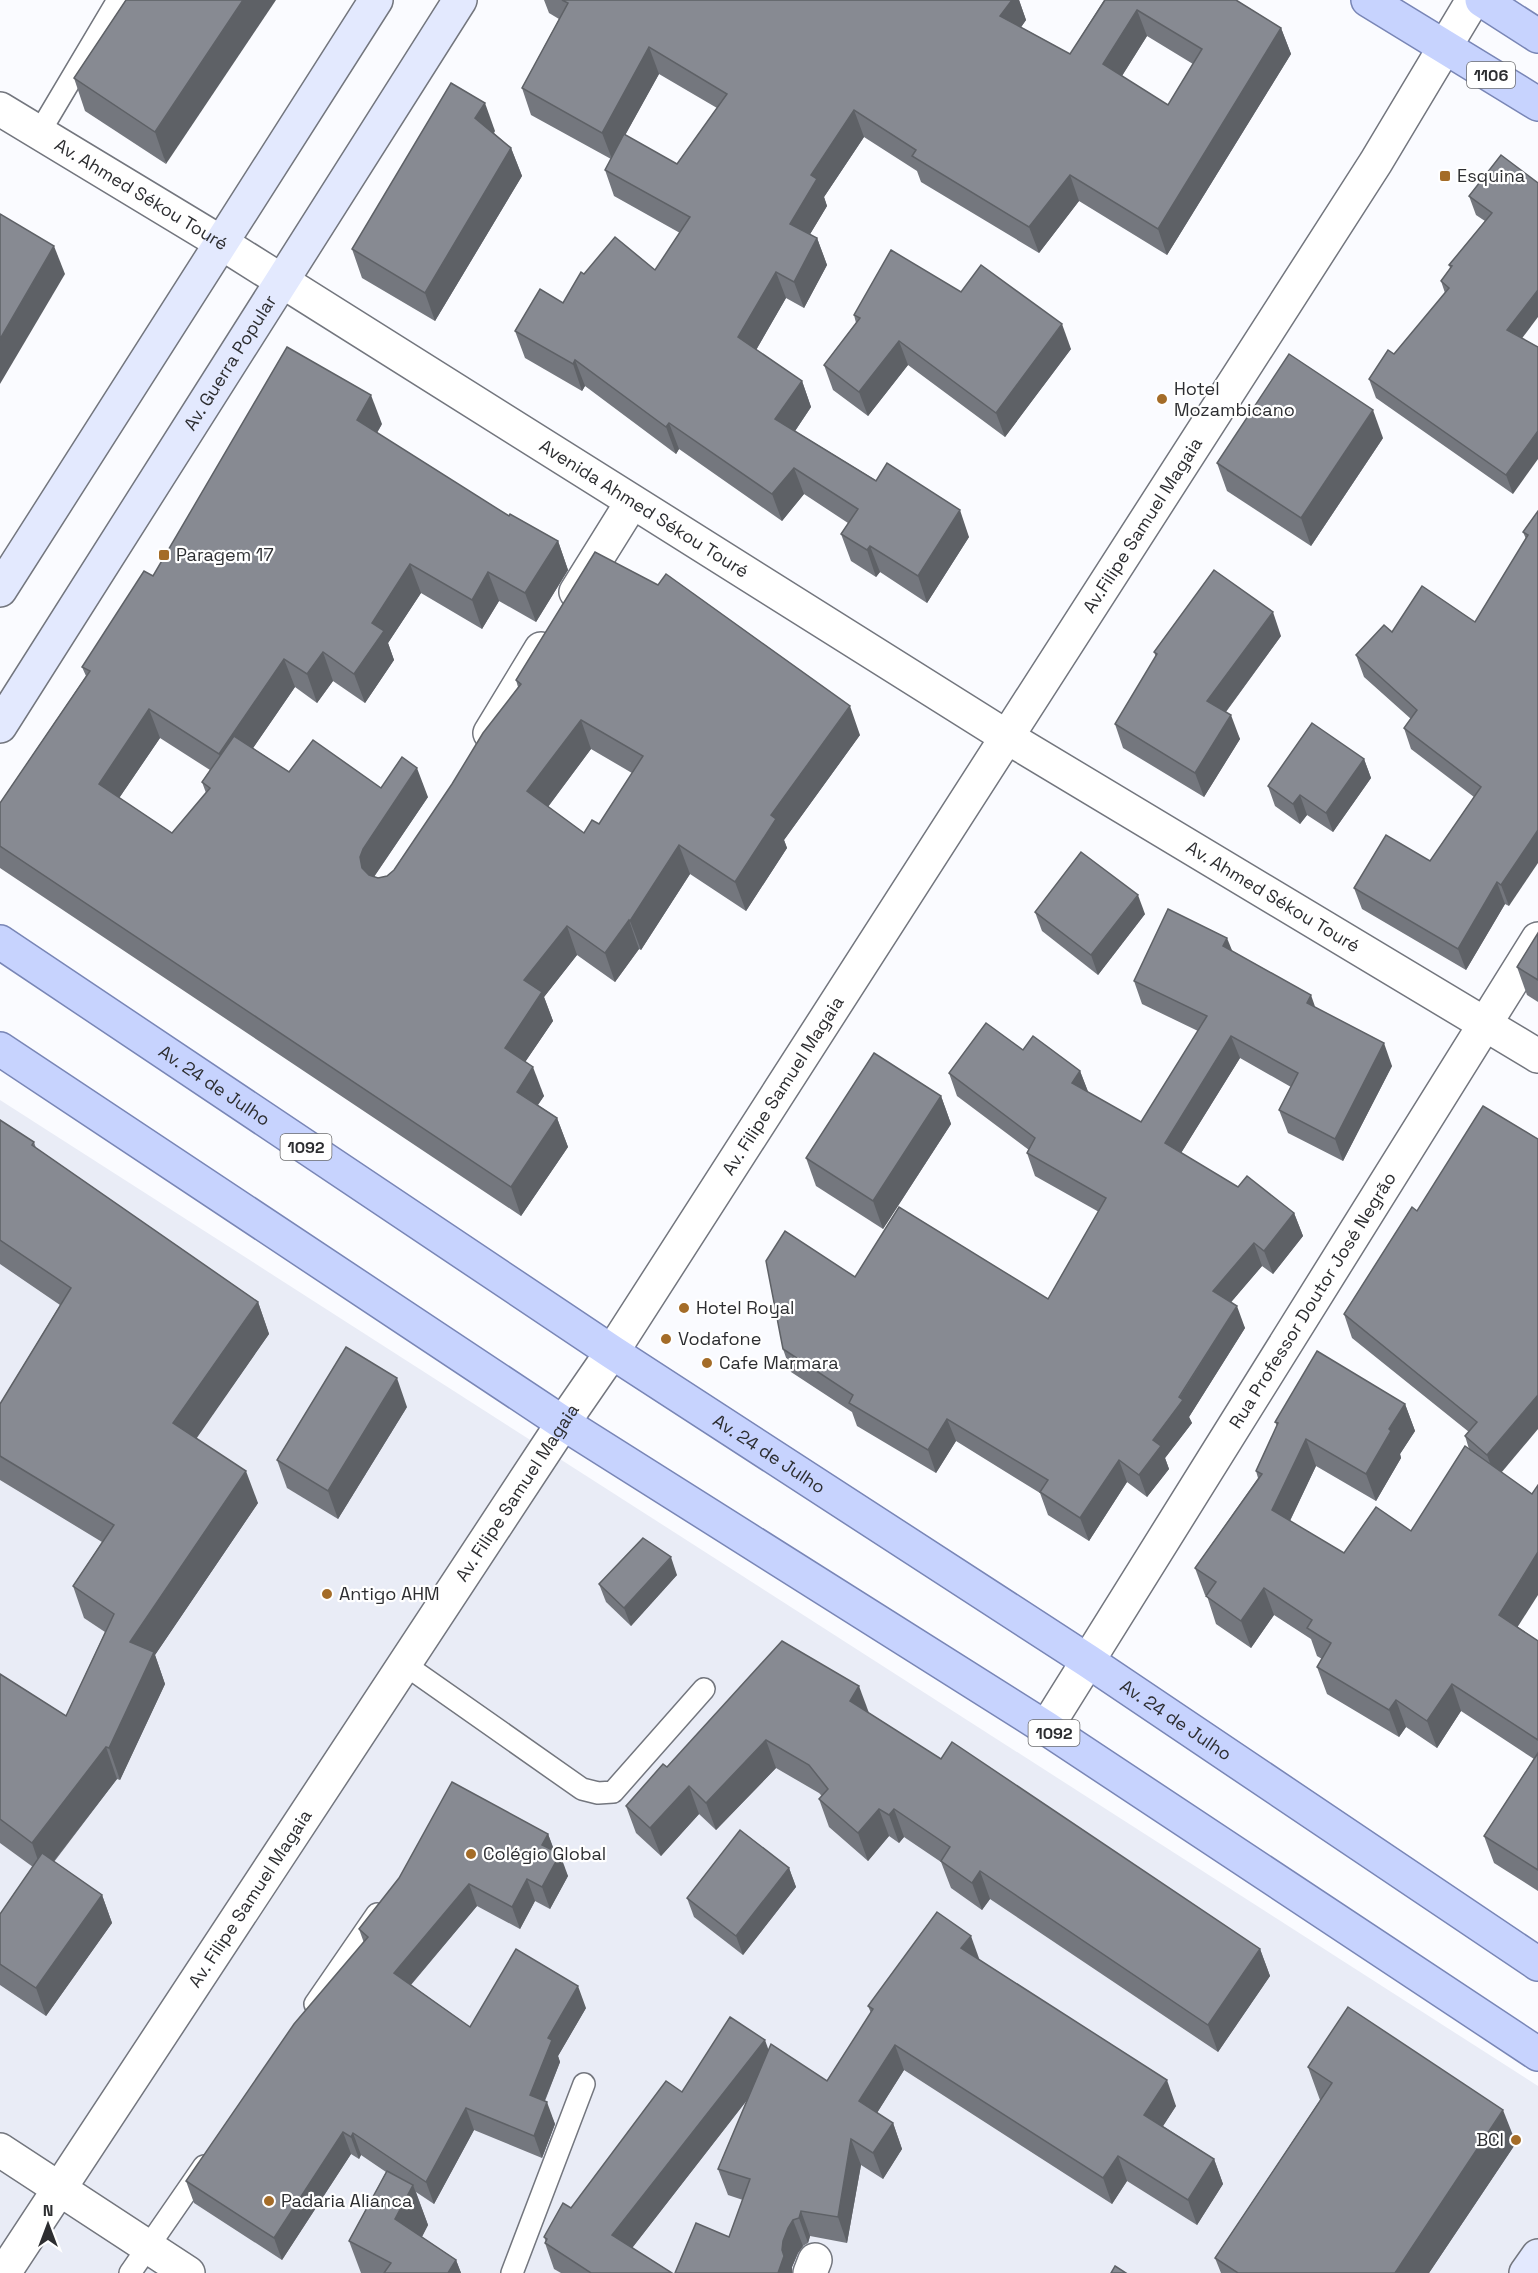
<svg xmlns="http://www.w3.org/2000/svg" width="1538" height="2273" viewBox="0 0 1538 2273" font-family="'Space Grotesk',sans-serif">
<rect width="100%" height="100%" fill="#fafbff"/>
<path fill="#e9ecf6" d="M0,1100L1538,2086V2273H0Z"/>
<g fill="none" stroke-linecap="round" stroke-linejoin="round">
<g stroke="#73767e" stroke-width="24">
<g id="lane">
<path d="M39,133L118,0"/>
<path d="M404,1664L582,1789L598,1793L613,1792L704,1689"/>
<path d="M315,2004L377,1914"/>
<path d="M130,2273L204,2166"/>
<path d="M512,2273L584,2084"/>
</g>
</g>
<g stroke="#73767e" stroke-width="36">
<g id="street">
<path id="s1" d="M0,109L220,242L1007,737L1538,1056"/>
<path d="M576,592L632,502"/>
<path d="M490,733L541,649"/>
<path id="s2" d="M1046,1728L1538,939"/>
<path d="M0,2150L188,2273"/>
<path id="s3" d="M4,2273L563,1423L612,1352L1376,162L1473,0"/>
<path d="M810,2273L815,2260"/>
</g>
</g>
<g stroke="#73767e" stroke-width="36">
<g id="secondary">
<path d="M0,590L376,0"/>
<path id="s4" d="M0,726L460,0"/>
<path d="M1526,2273L1538,2256"/>
</g>
</g>
<g stroke="#7986b6" stroke-width="36">
<g id="primary">
<path d="M1368,0L1538,104"/>
<path d="M1482,0L1538,36"/>
<path id="s5" d="M0,942L612,1352L1088,1661L1538,1964"/>
<path d="M0,1049L563,1423L1046,1728L1538,2054"/>
</g>
</g>
<use href="#lane" stroke="#fff" stroke-width="21"/>
<use href="#street" stroke="#fff" stroke-width="33"/>
<use href="#secondary" stroke="#e3e9fe" stroke-width="33"/>
<use href="#primary" stroke="#c7d3fe" stroke-width="33"/>
</g>
<g fill="#74777e" fill-rule="evenodd">
<path d="M126,0L166,164L85,111L74,78Z"/>
<path d="M544,0H1019L1026,20L1021,27L1070,54L1104,0H1236L1281,28L1291,54L1167,255L1079,201L1039,253L921,182L917,171L864,137L824,197L827,206L810,234L817,238L827,265L804,308L786,298L756,350L802,381L811,407L795,431L969,537L927,603L880,572L876,577L851,561L841,534L848,523L804,494L782,521L679,449L676,454L585,386L582,391L525,358L515,331L563,303L584,274L655,270L680,233L614,196L605,170L611,159L531,115L522,88L559,19L549,13ZM1147,36L1193,64L1168,105L1122,76ZM659,74L717,108L677,164L625,135Z"/>
<path d="M495,131L494,133L511,148L522,176L435,321L362,278L352,249Z"/>
<path d="M1501,155L1522,338L1513,494L1376,398L1369,379L1394,354L1445,293L1441,281L1450,268L1449,265L1485,221L1476,215L1469,196Z"/>
<path d="M961,292L1071,349L1005,437L908,365L868,416L833,390L824,365L856,323L854,315Z"/>
<path d="M382,424L377,433L509,516L558,541L568,570L536,622L499,601L482,629L421,593L388,643L394,660L365,703L333,681L317,703L295,687L253,748L289,772L428,797L374,877L378,878L387,876L394,870L518,687L516,680L860,735L784,840L787,848L746,911L690,874L641,950L639,949L615,982L577,955L544,997L553,1021L525,1062L544,1096L538,1105L557,1118L568,1147L521,1216L0,868V803L86,676L82,667L153,576ZM160,738L210,770L202,782L206,793L172,833L119,798ZM591,749L632,773L599,824L584,833L548,807Z"/>
<path d="M1383,438L1311,546L1227,491L1217,463Z"/>
<path d="M1538,511L1509,906L1505,904L1466,970L1362,909L1354,888L1430,861L1474,797L1411,749L1404,728L1411,719L1364,677L1356,655L1392,632L1475,622L1526,539L1523,532Z"/>
<path d="M1281,636L1226,712L1240,739L1204,797L1123,748L1115,724L1156,657L1154,652Z"/>
<path d="M1364,759L1371,778L1333,832L1307,815L1300,824L1275,806L1268,786Z"/>
<path d="M1035,912L1145,914L1098,975L1042,931Z"/>
<path d="M1538,933V1002L1527,995L1517,967Z"/>
<path d="M1232,951L1316,1008L1392,1066L1343,1161L1288,1133L1279,1110L1291,1087L1240,1058L1181,1153L1238,1187L1294,1213L1303,1236L1273,1274L1262,1266L1231,1302L1245,1328L1189,1417L1192,1423L1165,1458L1169,1469L1147,1497L1127,1482L1089,1541L1048,1515L1040,1493L956,1441L936,1473L857,1426L852,1412L791,1372L783,1349L855,1277L1048,1299L1099,1212L1035,1176L1027,1153L1029,1150L957,1096L949,1073L1023,1050L1080,1071L1088,1092L1141,1122L1198,1031L1142,1004L1134,981Z"/>
<path d="M941,1096L951,1124L883,1229L816,1186L806,1158Z"/>
<path d="M0,1120L34,1142L36,1148L258,1302L269,1334L196,1438L258,1503L155,1655L165,1684L120,1780L117,1779L54,1862L102,1895L112,1923L46,2016L0,1985V1914L33,1867L0,1843V1674L66,1716L105,1632L84,1618L73,1586L102,1542L0,1480V1404L60,1305L0,1264Z"/>
<path d="M1412,1207L1502,1472L1518,1627L1538,1641V1891L1494,1863L1484,1836L1534,1759L1461,1711L1437,1748L1406,1727L1399,1737L1327,1694L1317,1667L1322,1659L1317,1656L1311,1639L1274,1615L1251,1648L1216,1624L1207,1596L1205,1595L1195,1568L1258,1478L1256,1471L1277,1426L1275,1422L1405,1404L1415,1431L1400,1454L1401,1458L1376,1501L1316,1466L1290,1521L1344,1553L1411,1531L1469,1449L1465,1436L1469,1432L1352,1338L1344,1314Z"/>
<path d="M407,1407L338,1519L287,1488L277,1460Z"/>
<path d="M677,1575L631,1626L606,1602L599,1584Z"/>
<path d="M869,1713L941,1759L1260,1949L1270,1976L1218,2052L990,1899L982,1910L951,1888L941,1862L904,1837L899,1843L889,1836L868,1861L829,1827L819,1799L822,1796L819,1793L776,1768L716,1830L699,1814L661,1856L636,1833L626,1806L667,1767Z"/>
<path d="M548,1834L555,1852L568,1876L550,1909L535,1901L520,1929L477,1906L411,1985L470,2027L586,2008L558,2056L560,2062L545,2101L555,2124L542,2158L474,2130L434,2204L416,2192L428,2225L422,2237L456,2260L461,2273H361L349,2241L386,2172L361,2155L359,2159L351,2154L282,2260L194,2203L186,2181L364,1943L359,1929Z"/>
<path d="M789,1868L796,1887L743,1955L694,1917L687,1898Z"/>
<path d="M979,1960L1176,2106L1163,2126L1214,2159L1223,2184L1197,2225L1127,2181L1112,2204L904,2070L877,2113L893,2123L902,2149L883,2179L861,2165L847,2243L810,2236L808,2243L803,2246L798,2253L792,2267L729,2237L743,2200L728,2195L718,2169L748,2099L632,2248L672,2273H561L554,2269L545,2243L546,2242L544,2237L682,2092L768,2050L827,2081L871,2013L868,2006Z"/>
<path d="M1308,2067L1516,2143L1429,2273H1221L1215,2258L1320,2100Z"/>
</g>
<g fill="#5e6166">
<path d="M243,0H276L166,164L155,132Z"/>
<path d="M1012,0H1019L1026,20L1010,43L1000,16Z"/>
<path d="M1137,10L1147,36L1113,90L1103,64Z"/>
<path d="M1281,28L1291,54L1167,255L1158,229Z"/>
<path d="M649,47L659,74L612,159L602,133Z"/>
<path d="M485,103L495,131L485,146L475,118Z"/>
<path d="M854,110L864,137L824,197L827,206L800,251L790,224L811,175Z"/>
<path d="M511,148L522,176L435,321L425,293Z"/>
<path d="M1070,175L1079,201L1039,253L1029,227Z"/>
<path d="M817,238L827,265L804,308L794,282Z"/>
<path d="M54,246L65,274L0,384V339Z"/>
<path d="M776,272L786,298L748,364L738,337Z"/>
<path d="M1538,290V317L1514,349L1507,330Z"/>
<path d="M1062,324L1071,349L1005,437L996,413Z"/>
<path d="M899,341L908,365L868,416L859,392Z"/>
<path d="M575,360L585,386L582,391L573,364Z"/>
<path d="M802,381L811,407L785,446L775,419Z"/>
<path d="M371,395L382,424L367,449L357,420Z"/>
<path d="M1373,410L1383,438L1311,546L1301,518Z"/>
<path d="M669,423L679,449L676,454L666,427Z"/>
<path d="M1538,431V459L1513,494L1506,475Z"/>
<path d="M794,468L804,494L782,521L772,494Z"/>
<path d="M960,510L969,537L927,603L918,576Z"/>
<path d="M558,541L568,570L536,622L525,593Z"/>
<path d="M870,546L880,572L876,577L867,550Z"/>
<path d="M410,564L421,593L388,643L394,660L365,703L354,674L372,623Z"/>
<path d="M488,572L499,601L482,629L472,600Z"/>
<path d="M1273,612L1281,636L1216,725L1207,701Z"/>
<path d="M323,652L333,681L317,703L307,674Z"/>
<path d="M284,659L295,687L229,783L219,754Z"/>
<path d="M850,706L860,735L784,840L787,848L746,911L735,882L771,815Z"/>
<path d="M149,709L160,738L109,813L99,784Z"/>
<path d="M1231,715L1240,739L1204,797L1195,773Z"/>
<path d="M581,720L591,749L538,820L527,791Z"/>
<path d="M1364,759L1371,778L1333,832L1326,813Z"/>
<path d="M417,768L428,797L373,878L370,886L362,868L360,857L363,849Z"/>
<path d="M1300,795L1307,815L1300,824L1293,804Z"/>
<path d="M1538,830V863L1509,906L1501,885Z"/>
<path d="M679,845L690,874L641,950L630,921Z"/>
<path d="M1497,882L1505,904L1466,970L1458,949Z"/>
<path d="M1138,895L1145,914L1098,975L1091,955Z"/>
<path d="M629,920L639,949L615,982L605,953Z"/>
<path d="M567,926L577,955L544,997L553,1021L515,1077L505,1048L524,980Z"/>
<path d="M1227,938L1236,960L1223,946Z"/>
<path d="M1311,995L1319,1018L1307,1003Z"/>
<path d="M1231,1036L1240,1058L1173,1166L1165,1143Z"/>
<path d="M1384,1043L1392,1066L1343,1161L1335,1139Z"/>
<path d="M533,1067L544,1096L527,1120L517,1092Z"/>
<path d="M1080,1071L1089,1094L1072,1083Z"/>
<path d="M941,1096L951,1124L883,1229L873,1201Z"/>
<path d="M557,1118L568,1147L521,1216L511,1187Z"/>
<path d="M1294,1213L1303,1236L1273,1274L1264,1251Z"/>
<path d="M1254,1243L1262,1266L1221,1314L1213,1291Z"/>
<path d="M258,1302L269,1334L185,1455L173,1423Z"/>
<path d="M1237,1306L1245,1328L1189,1417L1192,1423L1165,1458L1169,1469L1147,1497L1139,1475L1153,1440Z"/>
<path d="M397,1378L407,1407L338,1519L328,1491Z"/>
<path d="M1538,1395V1429L1496,1479L1487,1455Z"/>
<path d="M1405,1404L1415,1431L1400,1454L1401,1458L1376,1501L1366,1474L1389,1429Z"/>
<path d="M947,1419L956,1441L936,1473L928,1450Z"/>
<path d="M1306,1439L1316,1466L1282,1537L1272,1510Z"/>
<path d="M1119,1460L1127,1482L1089,1541L1080,1518Z"/>
<path d="M246,1471L258,1503L155,1655L165,1684L120,1780L109,1748L130,1642Z"/>
<path d="M1538,1552V1595L1508,1642L1499,1615Z"/>
<path d="M671,1557L677,1575L631,1626L624,1608Z"/>
<path d="M1264,1588L1274,1615L1251,1648L1241,1621Z"/>
<path d="M1452,1684L1461,1711L1437,1748L1427,1721Z"/>
<path d="M859,1686L869,1713L850,1701Z"/>
<path d="M1396,1700L1406,1727L1399,1737L1389,1710Z"/>
<path d="M766,1740L776,1768L716,1830L706,1803Z"/>
<path d="M106,1747L117,1779L43,1875L32,1843Z"/>
<path d="M689,1786L699,1814L661,1856L650,1828Z"/>
<path d="M879,1809L889,1836L868,1861L858,1833Z"/>
<path d="M894,1809L904,1837L899,1843L889,1815Z"/>
<path d="M548,1834L556,1856L542,1845Z"/>
<path d="M560,1854L568,1876L550,1909L542,1887Z"/>
<path d="M789,1868L796,1887L743,1955L736,1936Z"/>
<path d="M980,1871L990,1899L982,1910L972,1883Z"/>
<path d="M527,1879L535,1901L520,1929L512,1907Z"/>
<path d="M469,1884L477,1906L402,1995L394,1973Z"/>
<path d="M102,1895L112,1923L46,2016L36,1988Z"/>
<path d="M971,1936L980,1961L961,1948Z"/>
<path d="M1260,1949L1270,1976L1218,2052L1208,2025Z"/>
<path d="M578,1986L586,2008L558,2056L560,2062L538,2117L530,2095L548,2038Z"/>
<path d="M765,2040L774,2065L622,2261L612,2235Z"/>
<path d="M895,2045L904,2070L868,2127L859,2101Z"/>
<path d="M1167,2080L1176,2106L1154,2140L1144,2115Z"/>
<path d="M547,2102L555,2124L542,2158L534,2136Z"/>
<path d="M466,2108L474,2130L434,2204L426,2182Z"/>
<path d="M1503,2110L1516,2143L1429,2273H1395Z"/>
<path d="M893,2123L902,2149L883,2179L873,2153Z"/>
<path d="M343,2132L351,2154L282,2260L274,2238Z"/>
<path d="M353,2133L361,2155L359,2159L351,2137Z"/>
<path d="M851,2139L861,2165L847,2243L838,2217Z"/>
<path d="M1118,2156L1127,2181L1112,2204L1103,2178Z"/>
<path d="M1214,2159L1223,2184L1197,2225L1188,2200Z"/>
<path d="M413,2185L428,2225L410,2259L395,2219Z"/>
<path d="M801,2211L810,2236L808,2243L799,2218Z"/>
<path d="M793,2220L803,2246L798,2253L792,2267V2273H778L783,2241L788,2228Z"/>
<path d="M456,2260L461,2273H448Z"/>
</g>
<g fill="#878a92" stroke="#5e6166" stroke-width="1.5" fill-rule="evenodd">
<path d="M126,0H243L155,132L74,78Z"/>
<path d="M562,0H1012L1000,16L1070,54L1105,0H1236L1281,28L1158,229L1070,175L1029,227L912,156L916,150L854,110L811,175L817,179L790,224L817,238L794,282L776,272L738,337L802,381L775,419L876,481L887,463L960,510L918,576L870,546L867,550L841,534L858,509L794,468L772,494L669,423L666,427L575,360L573,364L515,331L540,289L563,303L581,272L584,274L615,237L655,270L690,217L605,170L624,134L677,164L727,94L649,47L602,133L522,88L568,3ZM1137,10L1202,49L1168,105L1103,64Z"/>
<path d="M451,83L485,103L475,118L511,148L425,293L352,249Z"/>
<path d="M1501,155L1538,183V290L1507,330L1538,347V431L1506,475L1369,379L1388,350L1394,354L1449,288L1441,281L1452,266L1449,265L1492,213L1469,196Z"/>
<path d="M0,214L54,246L0,339Z"/>
<path d="M891,250L961,292L981,265L1062,324L996,413L899,341L859,392L824,365L860,318L854,315Z"/>
<path d="M287,347L371,395L357,420L509,516L510,514L558,541L525,593L488,572L472,600L410,564L372,623L384,631L354,674L323,652L307,674L284,659L219,754L149,709L99,784L172,833L210,788L202,782L234,736L289,772L313,740L381,788L402,757L417,768L363,849L360,857L362,868L369,875L378,878L387,876L394,870L452,784L483,733L521,684L516,680L595,552L658,585L666,574L850,706L771,815L776,819L735,882L679,845L630,921L629,920L605,953L567,926L524,980L542,992L505,1048L533,1067L517,1092L557,1118L511,1187L0,846V803L90,671L82,667L144,571L153,576ZM581,720L643,756L599,824L592,820L584,833L527,791Z"/>
<path d="M1289,354L1373,410L1301,518L1217,463Z"/>
<path d="M1538,511V830L1501,885L1497,882L1458,949L1354,888L1386,835L1430,861L1481,787L1404,728L1417,710L1356,655L1384,625L1392,632L1422,586L1475,622L1528,535L1523,532Z"/>
<path d="M1214,570L1273,612L1207,701L1231,715L1195,773L1115,724L1157,654L1154,652Z"/>
<path d="M1312,723L1364,759L1326,813L1300,795L1293,804L1268,786Z"/>
<path d="M1081,852L1138,895L1091,955L1035,912Z"/>
<path d="M1168,909L1227,938L1223,946L1311,995L1307,1003L1384,1043L1335,1139L1279,1110L1298,1073L1231,1036L1165,1143L1238,1187L1247,1176L1294,1213L1264,1251L1254,1243L1213,1291L1237,1306L1179,1397L1183,1400L1153,1440L1161,1446L1139,1475L1119,1460L1080,1518L1040,1492L1048,1480L947,1419L928,1450L849,1403L853,1395L783,1349L766,1261L785,1231L855,1277L899,1207L1048,1299L1106,1198L1027,1153L1035,1138L949,1073L986,1023L1023,1050L1033,1036L1080,1071L1072,1083L1141,1122L1207,1016L1134,981Z"/>
<path d="M1538,933V980L1517,967Z"/>
<path d="M874,1053L941,1096L873,1201L806,1158Z"/>
<path d="M1483,1106L1538,1139V1395L1487,1455L1465,1436L1477,1422L1344,1314L1412,1207L1417,1211Z"/>
<path d="M0,1120L34,1142L32,1145L258,1302L173,1423L246,1471L130,1642L154,1652L109,1748L106,1747L32,1843L0,1819V1674L66,1716L114,1614L73,1586L114,1525L0,1456V1404L71,1288L0,1240Z"/>
<path d="M346,1347L397,1378L328,1491L277,1460Z"/>
<path d="M1317,1351L1405,1404L1389,1429L1391,1431L1366,1474L1306,1439L1272,1510L1344,1553L1376,1507L1411,1531L1465,1446L1532,1494L1538,1485V1552L1499,1615L1538,1641V1740L1452,1684L1427,1721L1396,1700L1389,1710L1317,1667L1331,1643L1307,1628L1312,1620L1264,1588L1241,1621L1206,1596L1216,1582L1195,1568L1262,1474L1256,1471L1278,1423L1275,1422Z"/>
<path d="M643,1538L671,1557L624,1608L599,1584Z"/>
<path d="M782,1641L859,1686L850,1701L941,1759L952,1742L1260,1949L1208,2025L980,1871L972,1883L941,1861L950,1847L894,1809L889,1815L879,1809L858,1833L819,1799L828,1789L809,1765L766,1740L706,1803L689,1786L650,1828L626,1806L663,1764L667,1767Z"/>
<path d="M1538,1753V1870L1484,1836Z"/>
<path d="M452,1782L548,1834L542,1845L560,1854L542,1887L527,1879L512,1907L469,1884L394,1973L470,2027L516,1949L578,1986L548,2038L552,2040L530,2095L547,2102L534,2136L466,2108L426,2182L353,2133L351,2137L343,2132L274,2238L186,2181L294,2024L368,1937L359,1929L399,1878Z"/>
<path d="M740,1830L789,1868L736,1936L687,1898Z"/>
<path d="M42,1853L102,1895L36,1988L0,1964V1914Z"/>
<path d="M937,1912L971,1936L961,1948L1167,2080L1144,2115L1214,2159L1188,2200L1118,2156L1103,2178L895,2045L859,2101L893,2123L873,2153L851,2139L838,2217L801,2211L799,2218L793,2220L788,2228L783,2241L782,2250L784,2256L778,2273H675L696,2223L729,2237L750,2179L718,2169L771,2044L827,2081L873,2009L868,2006Z"/>
<path d="M1348,2007L1503,2110L1395,2273H1238L1215,2258L1332,2083L1308,2067Z"/>
<path d="M730,2017L765,2040L612,2235L672,2273H591L545,2243L547,2239L544,2237L563,2203L571,2208L666,2081L682,2092Z"/>
<path d="M387,2171L413,2185L395,2219L456,2260L448,2273H384L391,2263L349,2241Z"/>
<path d="M1115,2266L1126,2273H1111Z"/>
</g>
<g fill="#a46c28" stroke="#fff" stroke-width="2">
<rect x="1439" y="170" width="12" height="12" rx="3"/>
<circle cx="1162" cy="399" r="6"/>
<rect x="158" y="549" width="12" height="12" rx="3"/>
<circle cx="684" cy="1308" r="6"/>
<circle cx="666" cy="1339" r="6"/>
<circle cx="707" cy="1363" r="6"/>
<circle cx="327" cy="1594" r="6"/>
<circle cx="471" cy="1854" r="6"/>
<circle cx="1516" cy="2140" r="6"/>
<circle cx="269" cy="2201" r="6"/>
</g>
<g text-anchor="middle" stroke-width="4.5" stroke-linejoin="round" paint-order="stroke">
<g fill="#fff" stroke="#6c6d6f" stroke-width="1.5">
<rect x="1467" y="62" width="48" height="26" rx="4.5"/>
<rect x="280.5" y="1134" width="51" height="26" rx="4.5"/>
<rect x="1028.5" y="1720" width="51" height="26" rx="4.5"/>
</g>
<g font-size="16" font-weight="bold" fill="#2d2e31">
<text x="1491" y="81">1106</text>
<text x="306" y="1153">1092</text>
<text x="1054" y="1739">1092</text>
</g>
<g font-size="18" fill="#2d2e31" stroke="#fff" text-anchor="start">
<text x="1457" y="182">Esquina</text>
<text x="1174" y="395">Hotel<tspan x="1174" dy="21">Mozambicano</tspan></text>
<text x="176" y="561">Paragem 17</text>
<text x="696" y="1314">Hotel Royal</text>
<text x="678" y="1345">Vodafone</text>
<text x="719" y="1369">Cafe Marmara</text>
<text x="339" y="1600">Antigo AHM</text>
<text x="483" y="1860">Colégio Global</text>
<text x="1504" y="2146" text-anchor="end">BCI</text>
<text x="281" y="2207">Padaria Alianca</text>
</g>
<g font-size="18" fill="#2d2e31" stroke="#fff">
<text dy="6" stroke="none"><textPath href="#s1" startOffset="165">Av. Ahmed Sékou Touré</textPath></text>
<text dy="6" stroke="none"><textPath href="#s4" startOffset="430">Av. Guerra Popular</textPath></text>
<text dy="6" stroke="none"><textPath href="#s1" startOffset="758">Avenida Ahmed Sékou Touré</textPath></text>
<text dy="6" stroke="none"><textPath href="#s3" startOffset="2086">Av.Filipe Samuel Magaia</textPath></text>
<text dy="6" stroke="none"><textPath href="#s1" startOffset="1497">Av. Ahmed Sékou Touré</textPath></text>
<text dy="6" stroke="none"><textPath href="#s5" startOffset="258">Av. 24 de Julho</textPath></text>
<text dy="6" stroke="none"><textPath href="#s3" startOffset="1420">Av. Filipe Samuel Magaia</textPath></text>
<text dy="6" stroke="none"><textPath href="#s2" startOffset="504">Rua Professor Doutor José Negrão</textPath></text>
<text dy="6" stroke="none"><textPath href="#s5" startOffset="924">Av. 24 de Julho</textPath></text>
<text dy="6" stroke="none"><textPath href="#s3" startOffset="934">Av. Filipe Samuel Magaia</textPath></text>
<text dy="6" stroke="none"><textPath href="#s5" startOffset="1410">Av. 24 de Julho</textPath></text>
<text dy="6" stroke="none"><textPath href="#s3" startOffset="448">Av. Filipe Samuel Magaia</textPath></text>
</g>
</g>
<g transform="translate(48 2225)" stroke="#ffffff" stroke-width="4.5" paint-order="stroke">
<path d="M0-4.5L10 22L0 15L-10 22Z" fill="#2d2e31"/>
<text y="-9" font-size="16" font-weight="bold" text-anchor="middle" fill="#2d2e31">N</text>
</g>
</svg>
